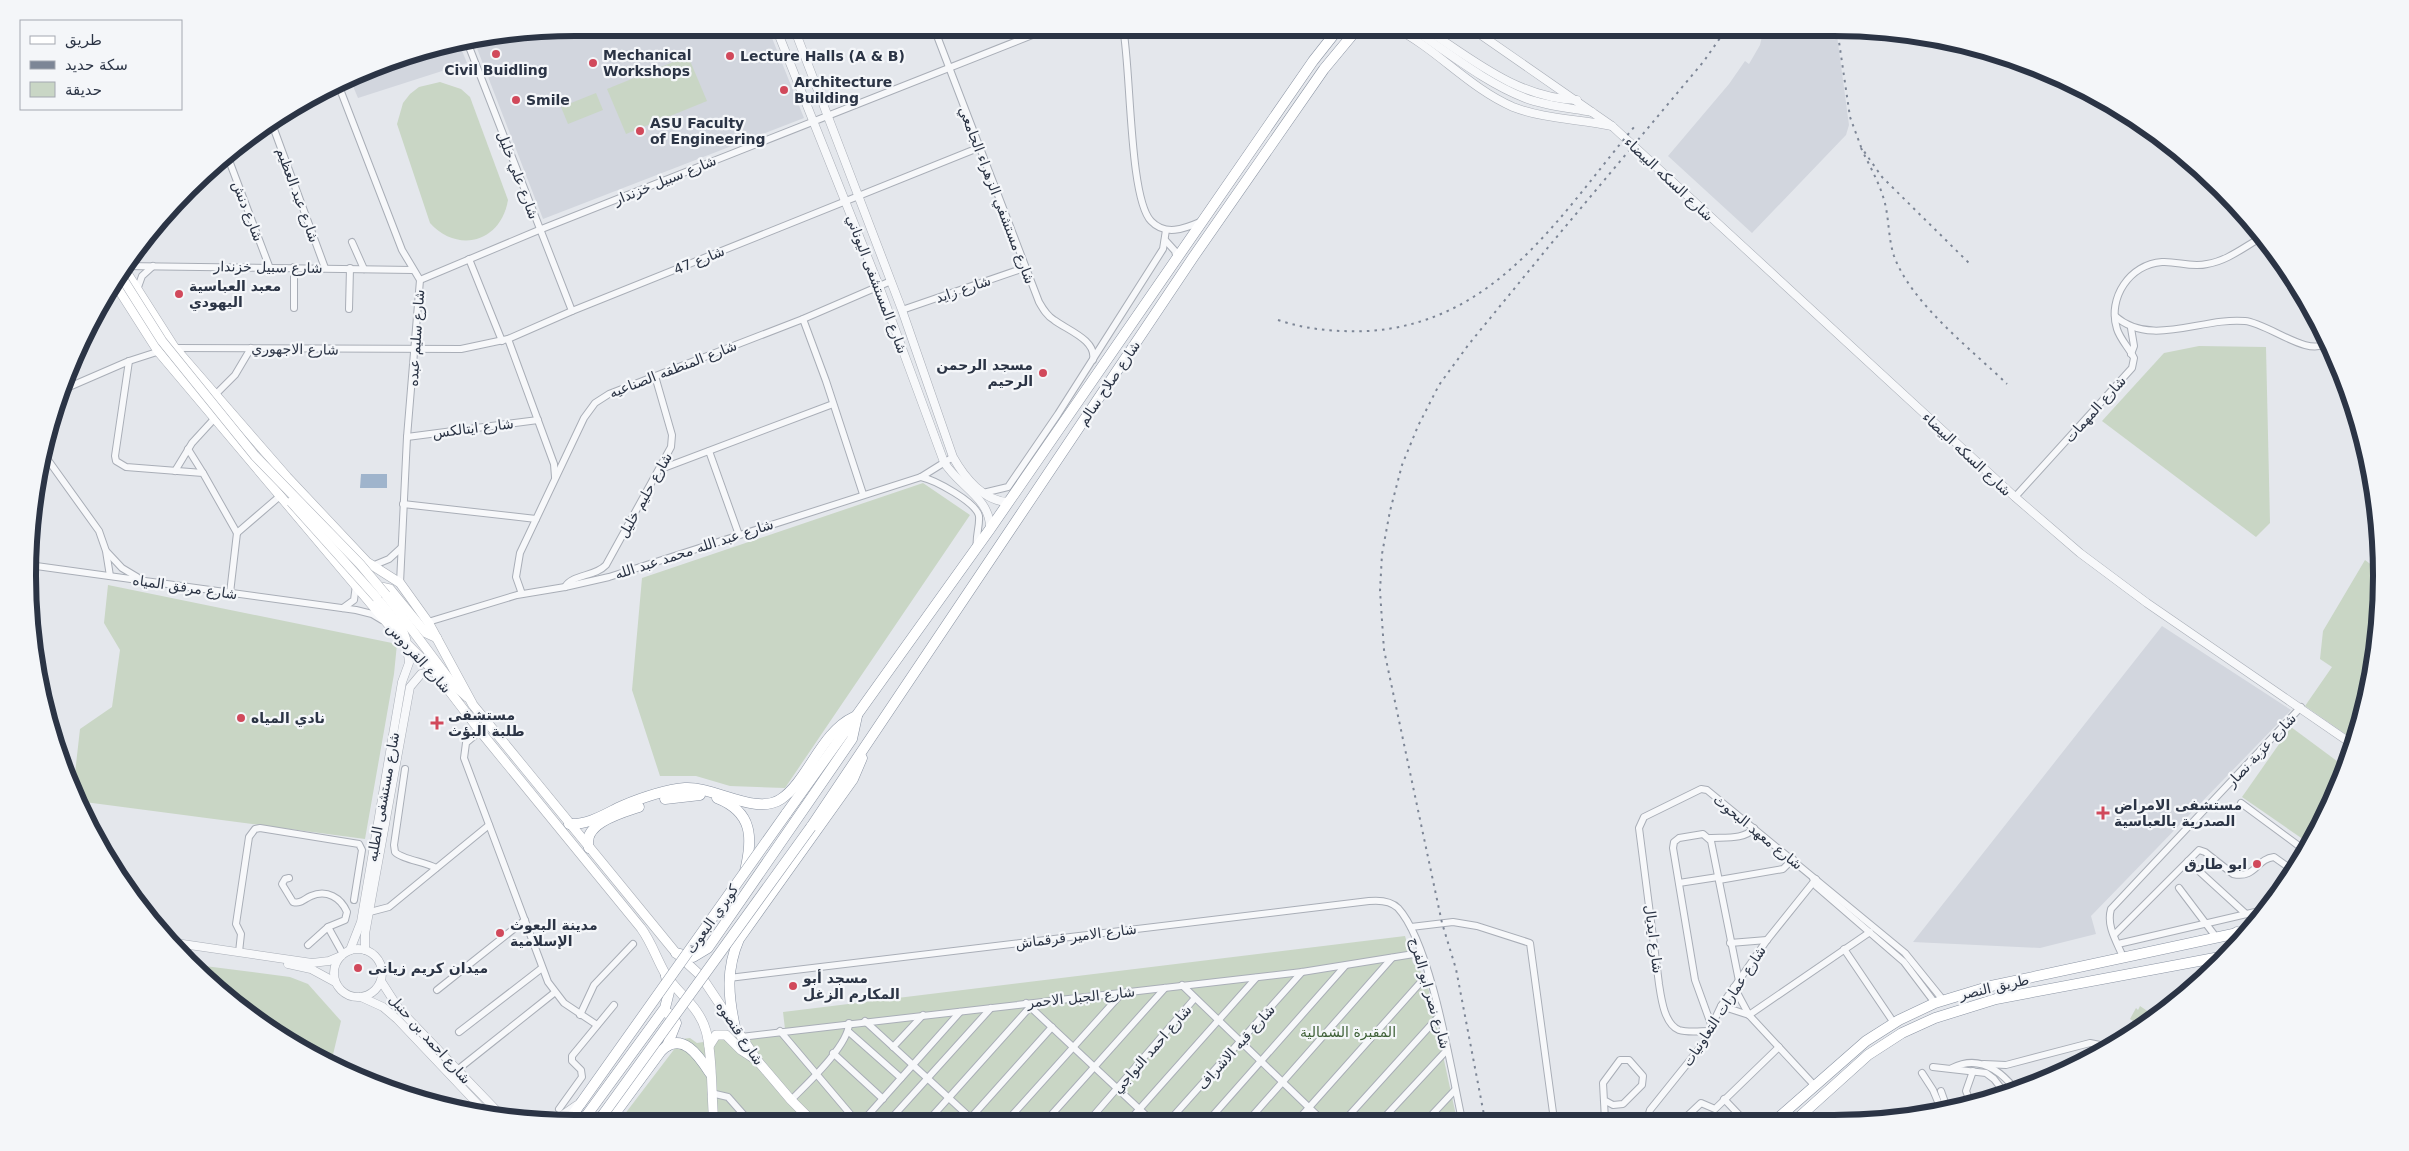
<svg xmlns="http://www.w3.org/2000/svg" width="2409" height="1151" viewBox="0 0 2409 1151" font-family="'DejaVu Sans',Cairo,sans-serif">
<rect width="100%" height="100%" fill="#e4e7ec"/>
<g fill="#d2d6de">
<path d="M576,28H768L804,118L543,219L473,38Z"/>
<path d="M1764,28H1836L1849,125L1846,135L1752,233L1668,156L1729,84L1745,61L1749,64L1760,45Z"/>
<path d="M458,41L467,63L358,98L350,79L399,57Z"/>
<path d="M2162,626L2291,710L2091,916L2096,934L2040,948L1913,942Z"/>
</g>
<g fill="#c9d6c5">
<path d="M688,56L707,101L626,134L607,89Z"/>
<path d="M440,82L461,89L470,97L508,200C501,242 458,254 430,223L397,124L403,103L410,94L419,87Z"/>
<path d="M596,93L603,110L568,124L561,107Z"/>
<path d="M2199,346L2266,347L2270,523L2256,537L2102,421L2164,353Z"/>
<path d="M923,483L970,515L785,788L730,786L696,776H660L632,690L642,578Z"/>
<path d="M2365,560L2381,572V576L2371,683L2354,740L2305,706L2332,667L2320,659L2323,631Z"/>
<path d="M108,585L397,644L394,674L365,839L77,801L73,791L80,729L112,707L120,650L104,623Z"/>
<path d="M2291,727L2345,767L2340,785L2307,842L2242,797Z"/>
<path d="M1405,936L1413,963L1423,974L1429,991L1457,1120L618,1123L682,1039L690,1038L697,1043L785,1029L783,1012Z"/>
<path d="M189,964L290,977L308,984L341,1021L331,1063L271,1031Z"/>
<path d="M2140,1006L2156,1017L2140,1026L2130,1019L2136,1008L2138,1010Z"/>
</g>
<path fill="#9fb4cc" d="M361,474H387V488H360Z"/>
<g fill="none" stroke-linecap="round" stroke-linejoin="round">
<g stroke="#a9aeb7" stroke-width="8">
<g id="minor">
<path d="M934,28L1039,302C1043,309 1047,316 1054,320C1067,330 1097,340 1093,360"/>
<path d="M1123,28C1131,68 1129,198 1151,221C1165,236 1184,229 1200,222"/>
<path d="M466,39L572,311"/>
<path d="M338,84L402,250L420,280L407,437L400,583"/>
<path d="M271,121L325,268"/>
<path d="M227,155L269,266"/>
<path d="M1165,240L1175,251L1177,259"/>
<path d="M352,242L364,269"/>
<path d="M469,259L502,341"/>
<path d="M124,266L413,270"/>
<path d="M420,280L539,230L1050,28"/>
<path d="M137,290L142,276L153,266"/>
<path d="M294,308V267"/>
<path d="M349,309L350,268"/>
<path d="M902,310L1024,268"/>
<path d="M2115,316C2151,348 2202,317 2245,321C2268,323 2310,359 2327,342"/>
<path d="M803,319L826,381L863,494"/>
<path d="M2131,328L2134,346L2131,354"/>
<path d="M508,339L554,464L555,477"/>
<path d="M173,348L461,349L508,339L572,311L978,148"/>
<path d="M129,361L115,456L116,461L126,467L203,473L237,533"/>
<path d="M62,390L129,361L160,351"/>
<path d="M215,395L235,375L251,348"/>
<path d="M407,437L538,420"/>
<path d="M188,449L203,473"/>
<path d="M709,451L739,535"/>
<path d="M43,453L99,531L106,551L110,576"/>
<path d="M661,469L833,404"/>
<path d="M175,471L192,443L214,419"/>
<path d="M921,477C935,480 976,502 979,516C980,527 975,537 977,548"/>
<path d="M983,493L1008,487L1058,414L1163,249L1166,230"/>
<path d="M2015,497L2132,368L2134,358C2129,348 2120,339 2117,329C2107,298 2130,264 2162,262C2177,261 2191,268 2207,264C2227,261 2244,247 2262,237"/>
<path d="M403,504L536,519"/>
<path d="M237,533L280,496"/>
<path d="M107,552L122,568L137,577"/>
<path d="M29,565L356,610L372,614L382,620"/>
<path d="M372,566L389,559L401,548"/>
<path d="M565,587C572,574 595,577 606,565L671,447L672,435L655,376"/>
<path d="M230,593L237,533"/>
<path d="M522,594L516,577L520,553L584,418L595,403L609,394L803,319L891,281"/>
<path d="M343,608L354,600L356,585"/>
<path d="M428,622L517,595L565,587L609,577L921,477L953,457"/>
<path d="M480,731L466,743L464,758L548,982L564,1003L597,1025"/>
<path d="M405,769L394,845L395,852C401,859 425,862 436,868"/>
<path d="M2241,803L2303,849"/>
<path d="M1710,838C1724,837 1745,840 1754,828"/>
<path d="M2188,861L2246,914"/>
<path d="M289,878L285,879L282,884L293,902C301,904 304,899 311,896C327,889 341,898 347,912L345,920L328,927L308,945"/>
<path d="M1813,878L1816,886L1904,962L1935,1003"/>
<path d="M1719,880L1783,869L1793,859"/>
<path d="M1679,883L1718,877"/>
<path d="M2179,888L2216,937"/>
<path d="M370,912L389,907L489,825"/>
<path d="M328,927L343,954"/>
<path d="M1411,927L1453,922L1477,926L1530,943L1554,1120"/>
<path d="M2114,935L2199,850L2205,852L2233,874C2256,879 2256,859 2274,857L2291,869"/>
<path d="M1730,943L1767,940"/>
<path d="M2118,944L2268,909"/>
<path d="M1844,949L1894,1023"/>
<path d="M239,952L241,934L236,924L249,837L255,829L260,828L359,844L362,850L354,900"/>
<path d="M2123,957C2117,942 2106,926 2111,909L2301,707"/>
<path d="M729,978L1369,901C1379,900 1390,900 1398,908C1431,944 1451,1069 1462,1120"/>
<path d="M1182,985L1323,1121"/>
<path d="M1734,987L1749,1015L1814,1085"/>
<path d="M437,990L525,920"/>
<path d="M1026,1003L1152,1121"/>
<path d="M1721,1006L1749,1015"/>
<path d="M580,1015L594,985L633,944"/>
<path d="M1749,1015L1870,932"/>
<path d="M865,1021L975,1122"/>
<path d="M1712,1027L1695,980L1673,848L1674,842L1679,838L1703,834L1711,841L1739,981"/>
<path d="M780,1031L857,1122"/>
<path d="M1710,1031C1701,1031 1688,1033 1679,1030C1664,1024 1661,997 1659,984L1639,828L1644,817L1701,789L1707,790L1905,953L1943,1000"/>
<path d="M459,1032L542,968"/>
<path d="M849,1032L901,1078"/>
<path d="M741,1037L1302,972L1420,953"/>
<path d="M893,1047L923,1015"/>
<path d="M833,1053L883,1099"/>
<path d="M1984,1064L2006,1065L2090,1043L2105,1046"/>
<path d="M1933,1067L1986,1073L1994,1079L2004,1092"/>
<path d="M1952,1068C1978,1055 1999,1069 2015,1089"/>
<path d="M456,1071L554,993"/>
<path d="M1922,1073L1933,1090L1941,1109"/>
<path d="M1941,1091L1947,1108"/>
<path d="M711,1093L728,1097L751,1123"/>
<path d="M1724,1099L1743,1119"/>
<path d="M791,1100C807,1084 849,1045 849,1023"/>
<path d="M1604,1100L1613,1105L1623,1104L1642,1085L1643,1076L1629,1060H1620L1603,1083L1605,1120"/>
<path d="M1970,1101L1966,1091L1973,1071"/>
<path d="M559,1109L582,1077L581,1070L572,1061V1056L614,1005"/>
<path d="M1427,1120L1455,1090"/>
<path d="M1647,1120L1650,1110L1703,1044L1721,1006L1767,940L1816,879"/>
<path d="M1683,1120L1701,1103L1715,1109L1779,1047"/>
<path d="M1169,1121L1302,972"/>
<path d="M1208,1121L1345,966"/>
<path d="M1248,1121L1392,958"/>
<path d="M1297,1121L1428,974"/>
<path d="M1344,1121L1439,1016"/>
<path d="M1381,1121L1447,1050"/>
<path d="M862,1122L960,1012"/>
<path d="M888,1122L991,1008"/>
<path d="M927,1122L1030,1007"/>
<path d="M967,1122L1052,1027"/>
<path d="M1006,1122L1122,993"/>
<path d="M1045,1122L1165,988"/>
<path d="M1088,1122L1195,998"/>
<path d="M1128,1122L1256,978"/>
</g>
</g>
<g stroke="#a9aeb7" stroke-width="9">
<g id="tertiary">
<path d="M776,28L879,286L944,462C958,486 991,498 990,529"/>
<path d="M794,28L902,310L953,457C964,477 984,502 1009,502"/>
<path d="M1395,28C1437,49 1469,88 1513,107C1544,119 1579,119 1612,126"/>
<path d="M1411,28C1448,52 1484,82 1525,98C1546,106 1570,108 1592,112"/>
<path d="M1424,28C1472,59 1517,98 1577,100"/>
<path d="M1471,28L1612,126L2015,497L2080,553L2147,603L2352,744"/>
<path d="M169,942L312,963L329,961L341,956"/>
<circle cx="358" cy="973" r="24"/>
<path d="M350,950L361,922L402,682L409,663L407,645"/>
<path d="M365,950V934L410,687L421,674L434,671"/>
<path d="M288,964L311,969L335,982"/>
<path d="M381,981L399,1009L502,1116"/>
<path d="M361,997L383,1007L397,1019L488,1115"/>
<path d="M554,1121L577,1105"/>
</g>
</g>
<g stroke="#a9aeb7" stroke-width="10">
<g id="secondary">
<path d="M123,267L174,347L287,477L367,562L400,583L428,622L473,705L676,953L701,976L757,1060L791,1100L814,1123"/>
<path d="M114,282L158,351L394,631L434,671L480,731L641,928C652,943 657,960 666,975C680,996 699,1006 706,1031C713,1055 711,1096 714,1123"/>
<path d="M375,590L381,587L390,589L426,633L437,638"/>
<path d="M386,595L452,683L467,697"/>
<path d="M377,598L402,629L406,640"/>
<path d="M709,1046L716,1035H726L741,1050L755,1059"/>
</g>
</g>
<g stroke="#8b94a3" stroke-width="11">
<g id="trunk">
<path d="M717,798C753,812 753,838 745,871"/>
<path d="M665,799L700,795"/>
<path d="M786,814L990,529L1313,61L1339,28"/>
<path d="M569,824C589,825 605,814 622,806C641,798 664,790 685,788C714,786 756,816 781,799C808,781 821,732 854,717"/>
<path d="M811,827L1194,256L1324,69L1358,28"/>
<path d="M589,848C581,824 621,813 639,807"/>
<path d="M2233,945V940L2237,932"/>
<path d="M676,953L693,957L708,948L852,739L857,716"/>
<path d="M735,1027C728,996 726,969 739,939L853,779L862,758"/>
<path d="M667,1046L676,1023L672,1015L667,1013"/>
<path d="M1777,1119L1866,1041L1899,1020L1935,1003L1991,986L2247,931"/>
<path d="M1797,1119L1868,1055L1902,1033L1935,1018L1996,999L2220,957"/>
<path d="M567,1123L581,1103"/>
<path d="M581,1123L665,1008L669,992L666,976"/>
<path d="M608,1123L661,1051C682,1030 699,1056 710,1073"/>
</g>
</g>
<use href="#minor" stroke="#f7f8fa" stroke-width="6"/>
<use href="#tertiary" stroke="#f7f8fa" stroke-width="8"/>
<use href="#secondary" stroke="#fff" stroke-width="9"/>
<use href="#trunk" stroke="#fff" stroke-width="10"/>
<g stroke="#7d8696" stroke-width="2" stroke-dasharray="2.5 5" stroke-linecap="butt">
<path d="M1837,28L1850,117L1861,147L1882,177L1971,265"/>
<path d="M1861,148C1870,167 1882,187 1886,208C1889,224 1889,241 1894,256C1911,303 1972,350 2007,384"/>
<path d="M1278,320C1308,330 1337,332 1368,331C1497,323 1560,215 1635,126"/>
<path d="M1485,1120L1456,969L1442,923L1384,650L1380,591L1382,554L1390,511L1402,465L1418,426L1439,385L1469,344L1550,245L1704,61L1727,28"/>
</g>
<g stroke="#a9aeb7" stroke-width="10" stroke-linecap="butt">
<g id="secondary-bridge">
<path d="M119,273L162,341L255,456L360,564L386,595"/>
<path d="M291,502L377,598"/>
</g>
</g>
<g stroke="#8b94a3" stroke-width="11" stroke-linecap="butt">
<g id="trunk-bridge">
<path d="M581,1103L786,814"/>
<path d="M597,1123L811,827"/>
</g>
</g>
<use href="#secondary-bridge" stroke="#fff" stroke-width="9"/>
<use href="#trunk-bridge" stroke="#fff" stroke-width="10"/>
</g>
<g fill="#d1495b" stroke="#f4f6f9" stroke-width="2">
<circle cx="496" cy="54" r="5"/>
<circle cx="730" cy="56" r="5"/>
<circle cx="593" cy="63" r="5"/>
<circle cx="784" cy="90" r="5"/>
<circle cx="516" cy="100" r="5"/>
<circle cx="640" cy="131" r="5"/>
<circle cx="179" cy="294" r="5"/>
<circle cx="1043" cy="373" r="5"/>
<circle cx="241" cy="718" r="5"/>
<path d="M434.5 715.5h5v5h5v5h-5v5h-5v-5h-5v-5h5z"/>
<path d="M2100.5 805.5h5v5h5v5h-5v5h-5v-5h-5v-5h5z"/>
<circle cx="2257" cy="864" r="5"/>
<circle cx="500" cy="933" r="5"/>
<circle cx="358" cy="968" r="5"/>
<circle cx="793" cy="986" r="5"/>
</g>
<g text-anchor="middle" stroke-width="4.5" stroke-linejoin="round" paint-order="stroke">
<g font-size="14" font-weight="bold" fill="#2b3445" stroke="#f4f6f9" text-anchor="start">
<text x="603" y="60">Mechanical<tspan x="603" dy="16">Workshops</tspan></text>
<text x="740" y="61">Lecture Halls (A &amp; B)</text>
<text x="496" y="75" text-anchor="middle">Civil Buidling</text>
<text x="794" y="87">Architecture<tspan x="794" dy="16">Building</tspan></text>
<text x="526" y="105">Smile</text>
<text x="650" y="128">ASU Faculty<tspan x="650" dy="16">of Engineering</tspan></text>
<text x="189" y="291">معبد العباسية<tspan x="189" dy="16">اليهودي</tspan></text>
<text x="1033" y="370" text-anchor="end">مسجد الرحمن<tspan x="1033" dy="16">الرحيم</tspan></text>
<text x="448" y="720">مستشفى<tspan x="448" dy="16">طلبة البؤث</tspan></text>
<text x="251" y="723">نادي المياه</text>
<text x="2114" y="810">مستشفى الامراض<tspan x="2114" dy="16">الصدرية بالعباسية</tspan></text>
<text x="2247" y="869" text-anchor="end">ابو طارق</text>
<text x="510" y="930">مدينة البعوث<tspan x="510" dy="16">الإسلامية</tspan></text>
<text x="368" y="973">ميدان كريم زيانى</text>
<text x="803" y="983">مسجد أبو<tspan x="803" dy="16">المكارم الزغل</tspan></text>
</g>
<g font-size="14" fill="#2b3445" stroke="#f4f6f9">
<text transform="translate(518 175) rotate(69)" y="5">شارع علي خليل</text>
<text transform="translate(1669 179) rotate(43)" y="5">شارع السكه البيضاء</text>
<text transform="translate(665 180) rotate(-22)" y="5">شارع سبيل خزندار</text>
<text transform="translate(298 195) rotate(70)" y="5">شارع عبد العظيم</text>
<text transform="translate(997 195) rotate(69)" y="5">شارع مستشفي الزهراء الجامعي</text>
<text transform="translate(248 211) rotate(69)" y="5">شارع دنش</text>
<text transform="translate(699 260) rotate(-22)" y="5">شارع 47</text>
<text transform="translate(268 267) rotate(1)" y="5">شارع سبيل خزندار</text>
<text transform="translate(877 284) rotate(69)" y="5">شارع المستشفى اليوناني</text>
<text transform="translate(963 289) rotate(-19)" y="5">شارع زايد</text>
<text transform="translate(416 338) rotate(-86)" y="5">شارع سليم عبده</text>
<text transform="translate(295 349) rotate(1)" y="5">شارع الاجهوري</text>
<text transform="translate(673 369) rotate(-21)" y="5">شارع المنطقه الصناعيه</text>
<text transform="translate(1109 383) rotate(-56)" y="5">شارع صلاح سالم</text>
<text transform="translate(2095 409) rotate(-48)" y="5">شارع المهمات</text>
<text transform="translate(473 428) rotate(-7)" y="5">شارع ايتالكس</text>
<text transform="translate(1967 454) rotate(43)" y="5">شارع السكه البيضاء</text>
<text transform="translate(645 495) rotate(-61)" y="5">شارع حليم خليل</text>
<text transform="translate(694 549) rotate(-18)" y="5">شارع عبد الله محمد عبد الله</text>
<text transform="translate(185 587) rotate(8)" y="5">شارع مرفق المياه</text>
<text transform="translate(419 658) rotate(48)" y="5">شارع الفردوس</text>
<text transform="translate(2261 750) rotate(-47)" y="5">شارع عزبة نصار</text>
<text transform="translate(383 797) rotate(-80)" y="5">شارع مستشفى الطلبه</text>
<text transform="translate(1758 832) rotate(39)" y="5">شارع معهد البحوث</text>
<text transform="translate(712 919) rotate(-55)" y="5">كوبري البعوث</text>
<text transform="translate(1076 936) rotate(-7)" y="5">شارع الامير قرقماش</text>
<text transform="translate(1654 939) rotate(83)" y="5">شارع ايديال</text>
<text transform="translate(1994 987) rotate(-13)" y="5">طريق النصر</text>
<text transform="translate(1430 993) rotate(74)" y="5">شارع نصر ابو الفرج</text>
<text transform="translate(1081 997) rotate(-6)" y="5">شارع الجبل الاحمر</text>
<text transform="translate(1724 1006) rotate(-57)" y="5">شارع عمارات التعاونيات</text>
<text transform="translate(740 1033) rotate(56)" y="5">شارع قنصوه</text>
<text transform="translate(430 1039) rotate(48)" y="5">شارع احمد بن حنبل</text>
<text transform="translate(1236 1047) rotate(-48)" y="5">شارع قبه الاشراف</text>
<text transform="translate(1152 1049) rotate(-49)" y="5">شارع احمد النواجي</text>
</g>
<g font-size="14" fill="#3f6138" stroke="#f4f6f9">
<text x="1348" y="1037">المقبرة الشمالية</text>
</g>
</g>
<path d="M0 0H2409V1151H0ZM575 36H1834A539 539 0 0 1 2373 575V576A539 539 0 0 1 1834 1115H575A539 539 0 0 1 36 576V575A539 539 0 0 1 575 36Z" fill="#f4f6f9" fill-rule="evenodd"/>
<path fill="none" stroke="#2b3445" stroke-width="6" d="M575 36H1834A539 539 0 0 1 2373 575V576A539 539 0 0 1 1834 1115H575A539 539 0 0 1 36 576V575A539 539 0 0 1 575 36Z"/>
<rect x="20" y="20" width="162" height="90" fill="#f4f6f9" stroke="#a4a8b1"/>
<rect x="30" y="36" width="25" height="8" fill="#ffffff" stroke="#a4a8b1"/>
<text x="65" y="45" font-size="15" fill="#2b3445">طريق</text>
<rect x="30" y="61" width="25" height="8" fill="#7d8696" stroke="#a4a8b1"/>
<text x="65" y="70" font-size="15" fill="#2b3445">سكة حديد</text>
<rect x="30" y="82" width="25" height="15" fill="#c9d6c5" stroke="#a4a8b1"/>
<text x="65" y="95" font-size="15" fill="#2b3445">حديقة</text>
</svg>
